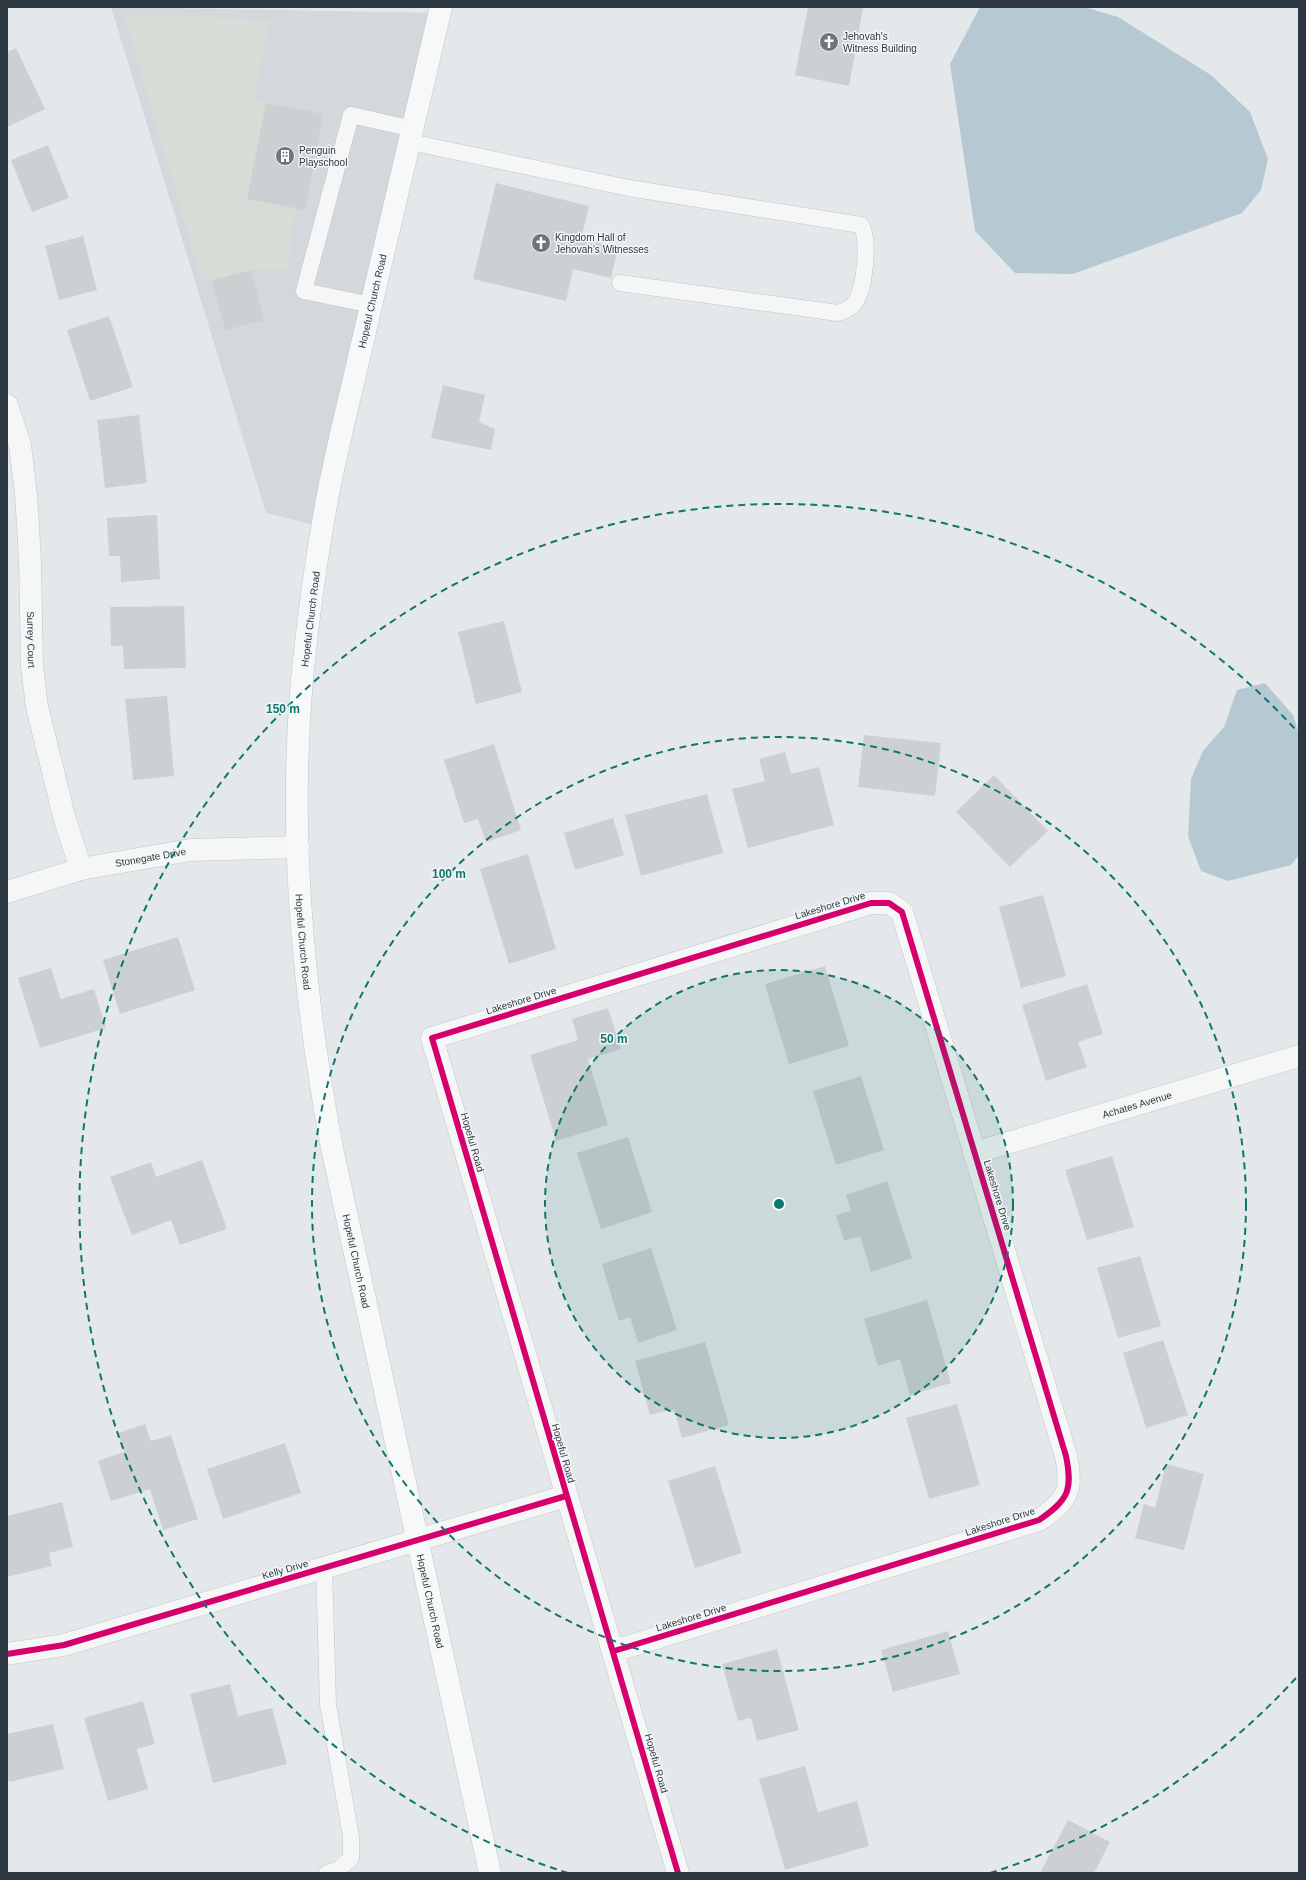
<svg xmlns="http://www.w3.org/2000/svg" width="1306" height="1880" viewBox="0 0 1306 1880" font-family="Helvetica,sans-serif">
<rect width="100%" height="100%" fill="#e5e8ea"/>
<path fill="#d4d8dd" d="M111,7L440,13L323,527L266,513Z"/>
<path fill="#d7ddd6" d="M124,14L270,20L254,99L266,103L247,199L295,208L288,270H251L202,282Z"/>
<g fill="#b6c8d2">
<path d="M980,7H1084L1118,17L1211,75L1250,112L1268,159L1261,190L1242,213L1073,274L1015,273L975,231L950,64Z"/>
<path d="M1265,683L1293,715L1299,735V855L1291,865L1228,881L1201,871L1188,836L1191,779L1203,751L1224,727L1237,690Z"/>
</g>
<g fill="#cdd0d2">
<path d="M808,7L863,8L849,86L795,75Z"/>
<path d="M16,48L45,109L7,127V52Z"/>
<path d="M266,103L323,114L305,210L247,199Z"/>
<path d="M48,145L69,198L32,212L11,160Z"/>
<path d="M496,183L589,206L581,239L618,248L611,278L573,269L566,301L473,279Z"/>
<path d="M83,236L97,290L59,300L45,246Z"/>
<path d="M251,270L264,320L225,330L212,280Z"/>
<path d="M109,316L133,387L90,401L67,330Z"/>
<path d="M443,385L485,395L479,422L495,429L491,450L431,438Z"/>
<path d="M139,415L147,483L105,488L97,420Z"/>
<path d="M157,515L160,579L121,582L120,556H109L107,518Z"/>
<path d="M184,606L186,668L124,669L123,646H111L110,607Z"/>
<path d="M504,621L522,692L476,704L458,632Z"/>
<path d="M167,696L174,776L133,780L125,699Z"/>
<path d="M864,735L941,743L935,796L858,787Z"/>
<path d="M494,744L521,830L486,842L478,819L464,823L444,760Z"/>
<path d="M785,752L791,774L819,767L834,825L748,848L732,789L765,781L759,759Z"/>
<path d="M994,775L1048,831L1010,867L956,812Z"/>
<path d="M707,794L723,853L641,876L625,815Z"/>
<path d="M613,818L624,855L575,870L564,833Z"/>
<path d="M528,854L556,949L509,964L480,869Z"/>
<path d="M1043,895L1066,976L1021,988L999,907Z"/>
<path d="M178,937L195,990L120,1014L103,960Z"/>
<path d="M825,966L849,1046L789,1064L765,984Z"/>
<path d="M51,968L61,999L94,989L106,1028L40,1048L18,978Z"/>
<path d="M1087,984L1103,1034L1078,1042L1087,1067L1046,1081L1022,1005Z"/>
<path d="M608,1008L621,1049L588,1059L608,1125L556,1141L530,1055L578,1040L572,1019Z"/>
<path d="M861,1076L884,1150L836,1165L813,1091Z"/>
<path d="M628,1137L652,1212L601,1229L577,1153Z"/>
<path d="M1112,1156L1134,1227L1087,1240L1065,1170Z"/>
<path d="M202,1160L227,1229L180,1245L171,1220L132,1235L110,1177L151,1162L156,1177Z"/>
<path d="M887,1181L912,1258L871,1272L860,1236L844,1241L836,1215L851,1211L846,1195Z"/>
<path d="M651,1248L677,1330L638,1343L630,1317L619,1321L602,1264Z"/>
<path d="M1140,1256L1161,1326L1118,1338L1097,1268Z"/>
<path d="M927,1300L951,1383L910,1395L900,1359L878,1366L864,1319Z"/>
<path d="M1163,1340L1188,1415L1146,1428L1123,1353Z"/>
<path d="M705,1342L729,1425L682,1438L674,1409L650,1415L635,1361Z"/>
<path d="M957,1404L980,1485L929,1499L906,1418Z"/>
<path d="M145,1424L151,1441L171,1435L198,1519L163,1530L150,1489L111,1501L98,1461L124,1452L118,1433Z"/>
<path d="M285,1443L301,1493L223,1519L207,1469Z"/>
<path d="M1166,1464L1204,1474L1184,1550L1135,1538L1144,1504L1155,1508Z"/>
<path d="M715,1466L742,1553L695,1568L668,1481Z"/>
<path d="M62,1502L73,1547L49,1553L52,1566L7,1577V1516Z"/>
<path d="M948,1631L960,1674L893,1692L881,1650Z"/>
<path d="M777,1649L799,1730L757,1741L751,1718L738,1721L722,1664Z"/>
<path d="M230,1684L238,1716L272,1708L287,1764L213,1783L190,1694Z"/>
<path d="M143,1701L155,1744L137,1749L148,1789L108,1801L84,1718Z"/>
<path d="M53,1724L64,1769L9,1782L7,1775V1734Z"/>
<path d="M805,1766L818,1812L857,1801L869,1846L785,1870L759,1779Z"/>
<path d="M1068,1820L1110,1842L1094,1873H1040Z"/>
</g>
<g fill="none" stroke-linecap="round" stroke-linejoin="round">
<g stroke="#c3c6c8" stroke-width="17">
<g id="service">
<path d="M410,142L629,188L861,225C870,239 865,291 854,304C850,309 844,311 838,313L620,283"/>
<path d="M371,305L304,291L351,115L413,129"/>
<path d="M324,1568L328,1704L351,1837V1858L339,1869L327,1873"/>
</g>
</g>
<g stroke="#c3c6c8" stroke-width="23">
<g id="minor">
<path id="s1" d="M7,405L20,445L26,494L30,560L32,666L37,707L65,820L81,869"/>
<path id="s2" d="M7,892L81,869L190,850L298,847"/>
<path id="s3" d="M974,1153L1299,1056"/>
<path d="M614,1651L1039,1520C1068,1500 1073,1491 1066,1456L902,912L889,903H871L432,1038L678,1873"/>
<path d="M7,1654L64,1645L566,1496"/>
</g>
</g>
<g stroke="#c3c6c8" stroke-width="23">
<g id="secondary">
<path id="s4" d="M441,7C415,122 387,237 360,353C349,402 336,451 327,500C316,559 308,619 302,679C288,836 303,994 332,1148L490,1873"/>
</g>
</g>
<use href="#service" stroke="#f5f6f6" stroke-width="16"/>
<use href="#minor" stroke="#f5f6f6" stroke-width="22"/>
<use href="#secondary" stroke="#f7f8f8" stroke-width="22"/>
<g stroke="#f4f6f8" stroke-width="8">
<g id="cycleway">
<path d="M614,1651L1039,1520C1068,1500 1073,1491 1066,1456L902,912L889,903H871L432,1038L678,1873"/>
<path d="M7,1654L64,1645L566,1496"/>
</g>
</g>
<use href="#cycleway" stroke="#d6006c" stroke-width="6"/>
</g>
<circle cx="779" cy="1204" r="234" fill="#0f766e" fill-opacity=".12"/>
<g fill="none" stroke="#0f766e" stroke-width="2" stroke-dasharray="7 5">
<circle cx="779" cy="1204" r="234"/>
<circle cx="779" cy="1204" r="467"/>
<path d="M1296 1678A701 701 0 0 1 990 1873M568 1873A701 701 0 1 1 1296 730"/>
</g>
<defs>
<g id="church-disc" transform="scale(1)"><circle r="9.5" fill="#6d767d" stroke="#f4f6f8"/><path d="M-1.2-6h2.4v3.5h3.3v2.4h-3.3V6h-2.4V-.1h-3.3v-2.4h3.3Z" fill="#fff"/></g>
<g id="building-disc" transform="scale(1)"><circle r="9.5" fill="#6d767d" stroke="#f4f6f8"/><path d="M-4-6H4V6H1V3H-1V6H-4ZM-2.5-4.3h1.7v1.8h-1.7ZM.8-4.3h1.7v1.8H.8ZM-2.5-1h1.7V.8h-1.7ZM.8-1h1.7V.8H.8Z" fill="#fff"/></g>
</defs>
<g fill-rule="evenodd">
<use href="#church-disc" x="829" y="42"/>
<use href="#building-disc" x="285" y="156"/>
<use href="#church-disc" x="541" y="243"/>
</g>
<g text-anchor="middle" stroke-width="3" stroke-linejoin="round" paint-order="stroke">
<g font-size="10" fill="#2d3842" stroke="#f4f6f8" text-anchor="start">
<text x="843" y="40">Jehovah's<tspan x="843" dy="12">Witness Building</tspan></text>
<text x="299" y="154">Penguin<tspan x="299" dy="12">Playschool</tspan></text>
<text x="555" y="241">Kingdom Hall of<tspan x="555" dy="12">Jehovah’s Witnesses</tspan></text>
</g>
<g font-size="10" fill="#2d3842" stroke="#f4f6f8">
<text transform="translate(372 301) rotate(-77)" y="4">Hopeful Church Road</text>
<text transform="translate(310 619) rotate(-83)" y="4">Hopeful Church Road</text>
<text dy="4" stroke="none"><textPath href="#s1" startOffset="237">Surrey Court</textPath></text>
<text dy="4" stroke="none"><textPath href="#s2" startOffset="148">Stonegate Drive</textPath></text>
<text transform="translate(830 905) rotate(-17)" y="4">Lakeshore Drive</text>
<text dy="4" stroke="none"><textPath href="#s4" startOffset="950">Hopeful Church Road</textPath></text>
<text transform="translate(521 1000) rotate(-17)" y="4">Lakeshore Drive</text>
<text dy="4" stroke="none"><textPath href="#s3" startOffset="170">Achates Avenue</textPath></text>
<text transform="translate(473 1142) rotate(74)" y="4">Hopeful Road</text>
<text transform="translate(998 1195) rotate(73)" y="4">Lakeshore Drive</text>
<text dy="4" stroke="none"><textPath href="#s4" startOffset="1274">Hopeful Church Road</textPath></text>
<text transform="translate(564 1453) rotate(74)" y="4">Hopeful Road</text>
<text transform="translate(1000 1521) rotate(-18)" y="4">Lakeshore Drive</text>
<text transform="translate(285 1569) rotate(-16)" y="4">Kelly Drive</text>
<text dy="4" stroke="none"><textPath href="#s4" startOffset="1622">Hopeful Church Road</textPath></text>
<text transform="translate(691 1617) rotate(-17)" y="4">Lakeshore Drive</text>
<text transform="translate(657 1763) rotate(74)" y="4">Hopeful Road</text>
</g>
</g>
<circle cx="779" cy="1204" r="6" fill="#0f766e" stroke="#f4f6f8" stroke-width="2"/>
<g font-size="12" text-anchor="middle" font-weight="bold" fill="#0f766e" stroke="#f4f6f8" stroke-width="3" stroke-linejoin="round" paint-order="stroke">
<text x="283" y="713">150 m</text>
<text x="449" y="878">100 m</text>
<text x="614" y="1043">50 m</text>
</g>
<rect width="1306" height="1880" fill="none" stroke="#2d3842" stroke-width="16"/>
</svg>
